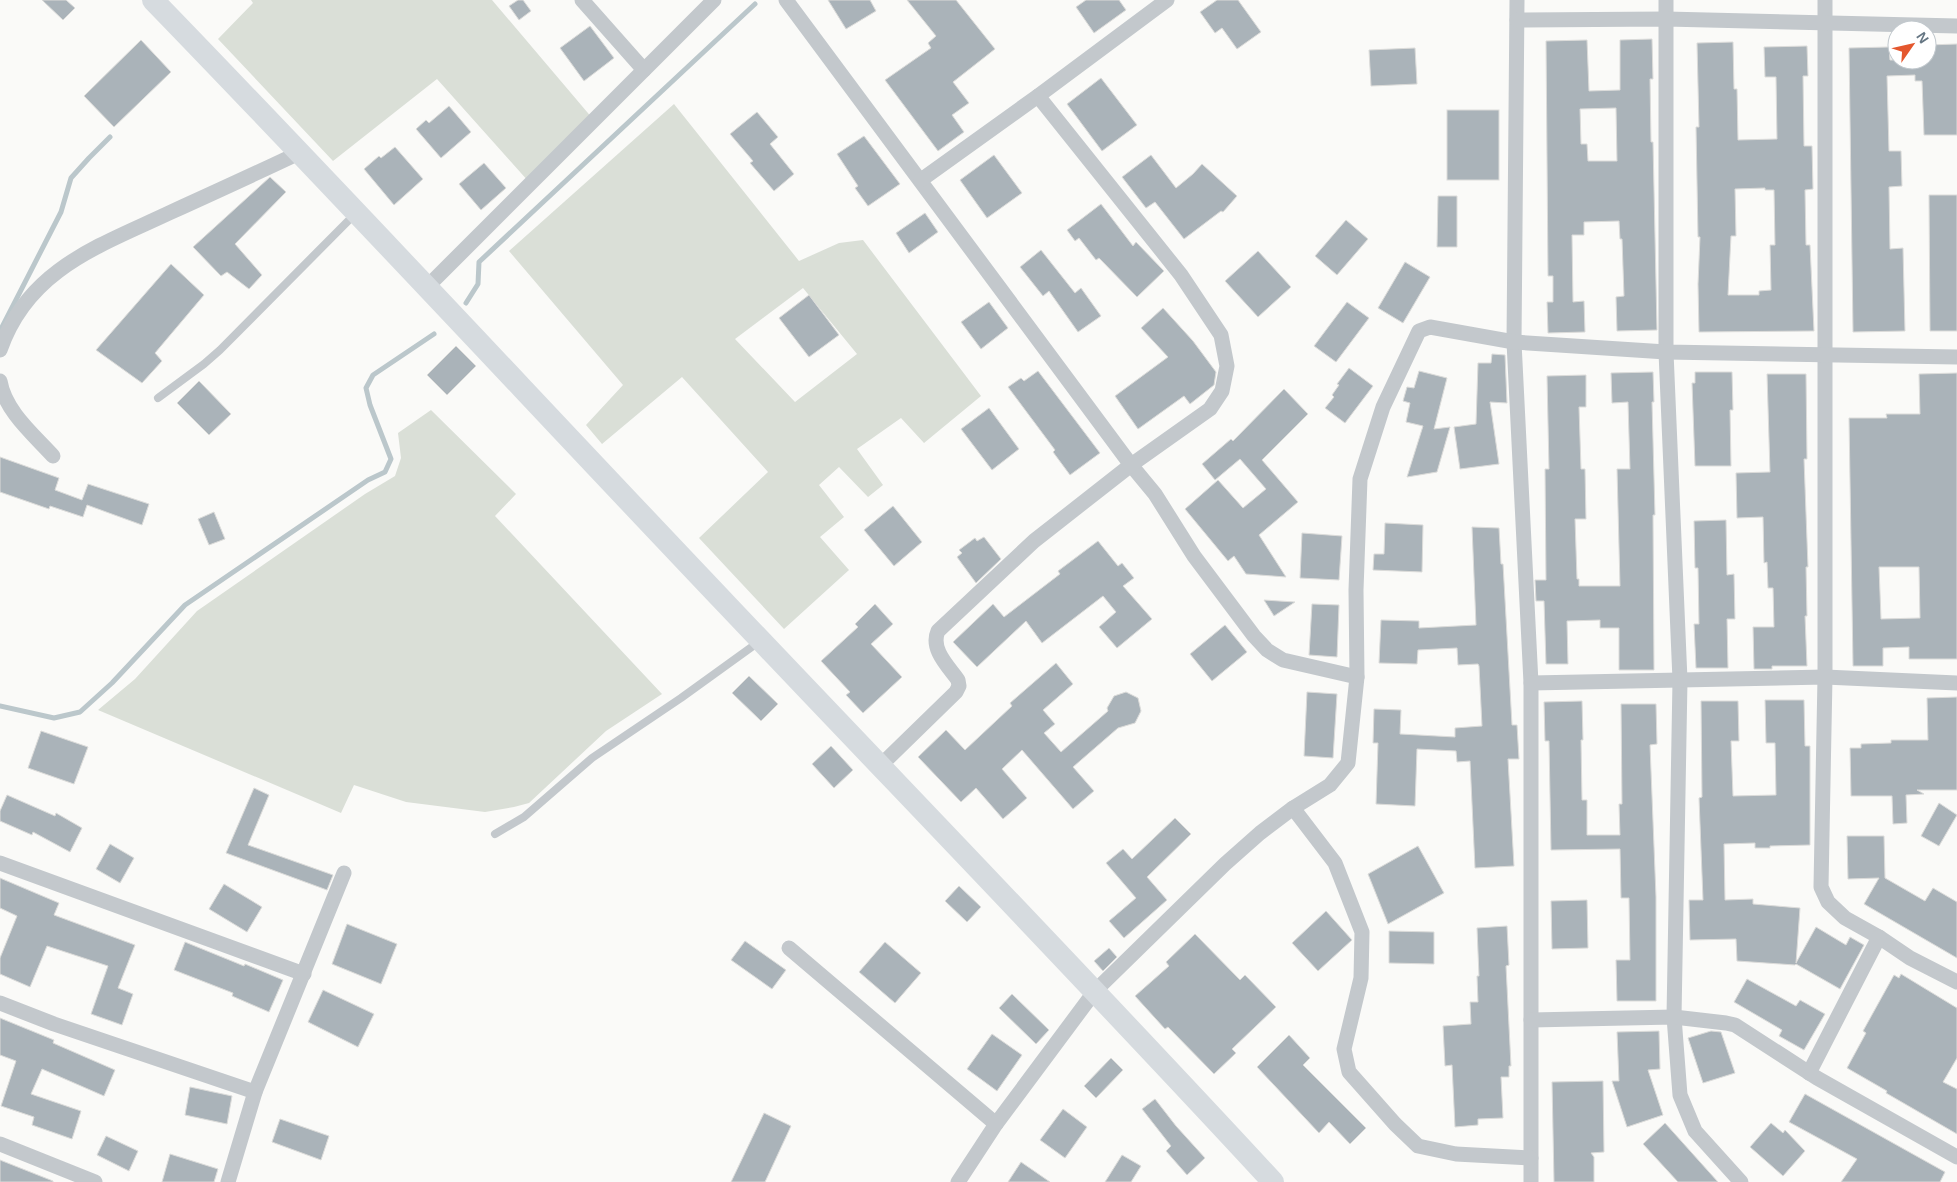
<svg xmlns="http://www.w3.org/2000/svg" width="1957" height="1182" viewBox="0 0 1957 1182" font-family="Helvetica,sans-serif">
<rect width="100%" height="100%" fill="#fafaf8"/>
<g fill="#dadfd7" fill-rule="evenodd">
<path d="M251,0H492L593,119L529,182L437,79L333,161L218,39L253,3Z"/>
<path d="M674,104L799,261L839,243L863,240L981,396L924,443L901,418L857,449L883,485L868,497L839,467L819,485L844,517L820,537L849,570L784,629L699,538L768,472L682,377L602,444L586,425L623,385L509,251ZM803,288L857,354L795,402L735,339Z"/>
<path d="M431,410L516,494L495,516L662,694L606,731L529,803L514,807L485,812L406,802L354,785L341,813L98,710L135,679L197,611L365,494L395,476L401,458L398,433Z"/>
</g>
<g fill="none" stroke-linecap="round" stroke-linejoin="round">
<g stroke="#bbc7cb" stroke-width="5">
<path d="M466,303L478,284L479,262L755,4"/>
<path d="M0,331L61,212L71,178L89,158L110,137"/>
<path d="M0,706L54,718L80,712L112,683L185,605L368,480L385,472L391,459L370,405L366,388L373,375L434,334"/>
</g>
</g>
<g fill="#aab3b9" stroke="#dcdcda" fill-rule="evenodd">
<path d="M42,0H66L75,8L63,20Z"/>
<path d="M518,0H523L531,11L519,20L509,6Z"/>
<path d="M828,0H870L876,11L846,29Z"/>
<path d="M907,0H956L995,49L953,82L969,103L952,115L964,132L938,151L885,80L931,48L928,43L936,36Z"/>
<path d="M1086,0H1119L1126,10L1094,33L1076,7Z"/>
<path d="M1217,0H1238L1261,32L1237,49L1222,28L1215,33L1200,12Z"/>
<path d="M590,26L614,58L584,81L560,48Z"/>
<path d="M1652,39L1653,79H1650L1651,142H1653L1657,330L1617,331L1616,297L1624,296L1622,239H1620L1619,221L1584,222V235H1572L1573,302L1584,301L1585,332L1548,333L1547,302H1553V276H1548L1546,41L1587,40L1589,91L1620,90V40ZM1616,108L1617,161H1588L1587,144H1581L1580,109Z"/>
<path d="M141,40L171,72L114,127L84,96Z"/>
<path d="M1733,42L1734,89H1737L1738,140L1777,139L1776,77H1765L1764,47L1807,46L1808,76H1803L1804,146H1812L1813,189L1805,190L1806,245H1810L1814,331L1699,332L1698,284L1700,237H1698L1696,127H1699L1697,43ZM1765,188V190H1774L1775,245H1770L1771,290L1759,291V295H1728L1731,236H1736L1735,189Z"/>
<path d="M1957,44V135H1924L1922,81H1915V75L1887,76L1889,151H1901L1902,186L1889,187L1890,249L1903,248L1905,331L1853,332L1849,48L1889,47L1890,60H1927V45Z"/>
<path d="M1415,48L1417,84L1371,86L1369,50Z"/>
<path d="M1101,78L1137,125L1102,151L1067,104Z"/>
<path d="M449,106L471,132L441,158L416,129L426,120L429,123Z"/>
<rect x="1447" y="110" width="52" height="70"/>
<path d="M757,112L778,137L770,144L794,174L774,191L750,163L753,161L730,134Z"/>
<path d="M864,136L900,184L868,206L855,188L858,186L837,154Z"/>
<path d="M395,147L423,179L394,205L364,169L379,156L381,158Z"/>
<path d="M994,155L1022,193L987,218L960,180Z"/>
<path d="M1151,155L1176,188L1193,174L1202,164L1237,196L1223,212L1221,211L1184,239L1155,202L1146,208L1122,177Z"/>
<path d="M484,163L506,188L481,210L459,184Z"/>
<path d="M270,177L286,192L235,244L262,275L249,289L227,272L221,276L193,247Z"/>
<path d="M1929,195H1957V331H1930Z"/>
<path d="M1438,196H1457V247H1437Z"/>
<path d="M1101,204L1133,246L1136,242L1164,271L1137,297L1099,258L1096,260L1079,238L1075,241L1067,230Z"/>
<path d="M925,213L938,232L909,253L896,233Z"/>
<path d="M1346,220L1368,239L1337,275L1315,256Z"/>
<path d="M1041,250L1075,293L1081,288L1101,316L1078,332L1049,291L1043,296L1020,267Z"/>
<path d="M1258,251L1291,287L1258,317L1225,281Z"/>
<path d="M1405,262L1430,277L1403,323L1378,308Z"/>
<path d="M171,264L204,295L155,353L162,361L142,383L96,350Z"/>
<path d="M809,295L839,335L809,357L779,318Z"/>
<path d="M989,302L1008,328L981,349L961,322Z"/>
<path d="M1347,302L1369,318L1336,362L1314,346Z"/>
<path d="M1163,308L1193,341L1216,372L1214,385L1190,404L1184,396L1138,429L1115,396L1168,357L1141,328Z"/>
<path d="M456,346L476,366L447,395L427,375Z"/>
<path d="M1492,354L1505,355L1507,403L1490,402L1499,464L1460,469L1454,427L1476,424L1478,363H1491Z"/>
<path d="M1349,368L1373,386L1345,423L1325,408L1334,397L1332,395L1339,385L1337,384Z"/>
<path d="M1038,371L1100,453L1070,475L1053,452L1055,450L1008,387L1021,378L1024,381Z"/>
<path d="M1419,371L1447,378L1434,429L1450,427L1437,472L1407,477L1423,426L1406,422L1410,403L1403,401L1407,387L1414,388Z"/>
<path d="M1653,372L1654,402H1652L1655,515H1653L1654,670H1619V628H1600V620L1567,621L1568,664H1546L1544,601H1536L1535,580H1546L1545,469H1549L1547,376L1586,375V407H1579L1581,469H1585L1586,519H1575L1577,579H1579V586H1620L1617,469H1630L1628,402L1612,403L1611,373Z"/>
<path d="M1695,372H1732L1733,410H1730L1731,466H1695L1692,383H1695Z"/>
<path d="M1957,373V659H1909V647L1883,648V666H1853L1849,418H1887L1886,414H1920L1919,374ZM1879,567H1919L1920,618L1881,619Z"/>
<path d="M1767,374H1806L1807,459H1804L1808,567H1806L1807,616H1805L1807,666H1772V669H1754L1753,627H1774L1773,588H1768L1767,562L1764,563L1763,517L1737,518L1736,473L1770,472Z"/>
<path d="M199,381L231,414L209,435L177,403Z"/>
<path d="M1284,389L1308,414L1262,460L1298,502L1259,535L1286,577L1246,574L1234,556L1228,561L1185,509L1218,480L1243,508L1266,489L1240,459L1215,480L1202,464L1231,439L1233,441Z"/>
<path d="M989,408L1019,449L992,470L961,429Z"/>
<path d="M0,457L59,478L55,490L82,500L88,484L149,504L142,525L87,505L83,517L50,506L49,509L0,492Z"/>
<path d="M893,506L922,542L894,566L864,530Z"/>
<path d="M214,512L225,539L209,545L198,519Z"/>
<path d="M1726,520L1727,575L1734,574L1735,619H1727L1728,668H1696L1694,624H1699L1698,568H1695L1694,521Z"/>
<path d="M1385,523L1423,525L1422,572L1373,570L1374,554H1384Z"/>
<path d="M1472,527L1499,528L1501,564H1503L1512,725H1517L1519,759H1508L1514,866L1475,868L1470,761L1457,762L1456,751L1417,749L1415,806L1376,804L1378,743H1373L1374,709L1401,710L1400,734L1455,737V728L1482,726L1479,666L1478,664L1458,665L1457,648L1418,650L1417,664L1379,663L1381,620L1419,621V628L1476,625Z"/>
<path d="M1302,533L1342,536L1339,580L1300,578Z"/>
<path d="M984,537L1001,559L976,583L957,557L962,553L959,550L975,538L977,541Z"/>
<path d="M1098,541L1118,566L1122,563L1134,578L1123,586L1152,619L1117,648L1099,627L1116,612L1103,596L1042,643L1026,621L977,667L953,642L993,604L1004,617L1060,574L1058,571Z"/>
<path d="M1264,600L1295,602L1274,616Z"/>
<path d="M875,604L893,624L871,644L902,677L863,713L846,695L850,692L821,661L858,627L855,624Z"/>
<path d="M1312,604L1339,605L1337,657L1309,655Z"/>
<path d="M1225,625L1247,652L1212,681L1190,654Z"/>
<path d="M1056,663L1073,684L1043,710L1055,724L1044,733L1061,752L1108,711L1107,708L1114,696L1126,692L1138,698L1141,711L1135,723L1118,728L1073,767L1094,791L1073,809L1022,750L1002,769L1027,798L1003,819L976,788L961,802L918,757L946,730L965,750L1012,706L1010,703Z"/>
<path d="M749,676L778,704L761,721L732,693Z"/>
<path d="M1307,692L1337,694L1333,758L1304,756Z"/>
<path d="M1957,697V790H1917L1924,794L1906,795L1907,823L1893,824L1892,796H1851L1850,748H1861V744L1891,743V740H1928L1927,698Z"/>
<path d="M1765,700H1804L1805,746H1810V845L1770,846V848H1755V843L1724,844L1725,900L1753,899V904L1800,908L1796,963L1816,927L1846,945L1850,937L1864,945L1840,989L1796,964L1795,965L1737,961L1736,939L1690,940L1689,900H1703L1699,798L1702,797L1701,701H1738L1739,741H1731L1733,796L1776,795L1775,743H1766Z"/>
<path d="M1582,701L1583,740H1581L1582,800H1587V835H1620L1619,804H1622L1621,704H1656L1657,744L1650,745L1656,897V1001H1617L1616,960H1630L1629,898H1621L1620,849L1551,850L1549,741H1545L1544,702Z"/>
<path d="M41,731L88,747L74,784L28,768Z"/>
<path d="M831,746L853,770L834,788L812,764Z"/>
<path d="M254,788L269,795L248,845L333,875L327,890L226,853Z"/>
<path d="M7,795L55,816L56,813L82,828L70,852L33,832L32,835L0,821V811Z"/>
<path d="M1939,803L1957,815L1939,846L1921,836Z"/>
<path d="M1175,818L1191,834L1147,877L1167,900L1124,938L1109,921L1136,898L1106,863L1123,849L1132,859Z"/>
<path d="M1847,836H1884L1885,878L1925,901L1933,888L1957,902V958L1864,904L1879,878L1848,879Z"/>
<path d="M110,844L134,858L120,883L96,869Z"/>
<path d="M1418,846L1444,893L1388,924L1368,874Z"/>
<path d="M0,878L59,903L54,915L135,945L118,988L133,994L122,1025L91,1014L108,966L47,946L30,987L0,974V958L17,916L0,908Z"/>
<path d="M224,884L262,907L247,932L209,909Z"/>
<path d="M959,886L981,907L967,922L945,901Z"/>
<path d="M1587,900L1588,948L1552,949L1551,901Z"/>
<path d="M1326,911L1352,940L1318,971L1292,943Z"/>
<path d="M347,924L397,944L381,984L332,964Z"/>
<path d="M1507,926L1509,965L1506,966L1511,1066H1509V1077H1501L1503,1118L1478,1119V1125L1455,1127L1452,1065L1445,1066L1443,1026L1471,1024L1470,1002H1478L1477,976H1479L1477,928Z"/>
<path d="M1389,931L1434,932V964L1389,963Z"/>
<path d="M1195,934L1240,980L1245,975L1276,1007L1232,1049L1236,1053L1214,1074L1168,1027L1165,1029L1135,996L1169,966L1166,962Z"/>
<path d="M745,941L786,970L772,989L731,960Z"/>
<path d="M185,942L244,966L245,964L283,980L269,1012L232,996L233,993L174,970Z"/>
<path d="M885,942L921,973L895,1003L859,972Z"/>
<path d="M1109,948L1117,957L1103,971L1094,961Z"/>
<path d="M1901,974L1957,1008V1058L1943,1082L1957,1089V1134L1886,1093L1887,1091L1847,1068L1866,1033L1863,1031L1894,975L1899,978Z"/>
<path d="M1747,979L1796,1006L1800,1000L1825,1014L1804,1050L1779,1036L1782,1030L1734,1002Z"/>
<path d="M323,990L374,1014L358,1047L308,1022Z"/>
<path d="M1012,994L1049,1030L1036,1044L999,1008Z"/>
<path d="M0,1018L54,1040L53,1043L115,1070L104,1096L42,1069L31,1094L81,1111L72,1139L32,1125L34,1117L1,1106L16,1061L0,1055Z"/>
<path d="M1659,1031L1660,1069L1648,1070L1663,1115L1627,1127L1612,1081H1619L1617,1032Z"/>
<path d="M1711,1031L1721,1032L1735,1073L1703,1083L1688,1038Z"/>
<path d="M992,1034L1022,1055L997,1091L967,1069Z"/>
<path d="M1289,1035L1310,1058L1303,1065L1366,1128L1350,1144L1329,1122L1319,1133L1257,1067Z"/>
<path d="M1111,1058L1123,1070L1096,1098L1084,1086Z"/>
<path d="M1603,1081L1604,1152L1591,1153L1594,1157V1182H1554L1552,1082Z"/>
<path d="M190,1087L232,1096L227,1124L185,1115Z"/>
<path d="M1805,1094L1945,1172L1940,1182H1841L1857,1159L1789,1122Z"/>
<path d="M1155,1099L1176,1126L1205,1158L1187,1175L1166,1151L1171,1146L1142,1109Z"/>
<path d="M1063,1109L1087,1127L1065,1158L1040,1140Z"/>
<path d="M764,1113L791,1126L765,1182H731Z"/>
<path d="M280,1119L329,1136L321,1160L272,1142Z"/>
<path d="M1665,1123L1700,1162L1718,1182H1678L1643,1144Z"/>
<path d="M1771,1123L1783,1133L1785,1130L1805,1151L1783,1176L1750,1147Z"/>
<path d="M106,1136L138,1151L129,1171L97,1155Z"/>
<path d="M170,1154L218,1169L214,1182H162Z"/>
<path d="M1122,1155L1141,1166L1131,1182H1105Z"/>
<path d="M0,1160L53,1181V1182H0Z"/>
<path d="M1021,1162L1050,1182H1008Z"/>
</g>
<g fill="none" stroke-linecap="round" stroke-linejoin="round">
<g stroke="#c3c8cc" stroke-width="8">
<path d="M158,398L204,364L220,350L355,214"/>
<path d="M495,834L524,817L592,758L681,698L760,641"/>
</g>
<g stroke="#c3c8cc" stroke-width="15">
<path d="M582,0L644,70"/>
<path d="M786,0L1131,465L1155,494L1194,556L1254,636L1267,650L1283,660L1357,677"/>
<path d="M1517,0L1514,342L1531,683V1182"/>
<path d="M1666,0V352L1680,680L1674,1017L1680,1095L1695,1131L1741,1182"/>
<path d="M1825,0V677L1821,887L1828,902L1845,918L1879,937L1910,958L1957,982"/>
<path d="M1517,20L1666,19L1957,26"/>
<path d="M921,180L1038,96L1167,0"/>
<path d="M426,288L714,0"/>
<path d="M0,350C28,269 99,246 169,213C213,193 257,173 301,152"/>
<path d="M0,381C5,411 33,434 53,456"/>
<path d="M1531,683L1825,677L1957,683"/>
<path d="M881,765L956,692L959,686L958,680C948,666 930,649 938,631L1034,541L1131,465L1210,409L1222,391L1227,366L1221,335L1181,275L1038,96"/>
<path d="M1293,808L1335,863L1362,932L1361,978L1344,1049L1349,1072L1395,1124L1418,1146L1456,1154L1531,1158"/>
<path d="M0,863L304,974"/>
<path d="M789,948L996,1124"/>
<path d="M0,1003L54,1024L255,1092"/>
<path d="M1531,1020L1674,1017L1726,1023L1735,1025L1817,1078L1957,1157"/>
<path d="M1809,1073L1879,937"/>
<path d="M0,1144L95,1182"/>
<path d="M228,1182L255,1092L344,873"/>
<path d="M958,1182L996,1124L1095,991L1225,864L1260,833L1293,808L1330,785L1348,763L1357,677L1356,590L1360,479L1383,407L1419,331L1430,327L1514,342L1666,352L1957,357"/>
</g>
<path stroke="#d6dbdf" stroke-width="22" d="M153,0C347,200 536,404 728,606C910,798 1094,988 1273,1182"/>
</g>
<g transform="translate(1912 45) rotate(56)"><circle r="24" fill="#ffffff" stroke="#c1c8cd"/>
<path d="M0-4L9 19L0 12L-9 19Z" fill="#e4572e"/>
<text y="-8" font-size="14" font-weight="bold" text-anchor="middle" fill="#657683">N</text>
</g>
</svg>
